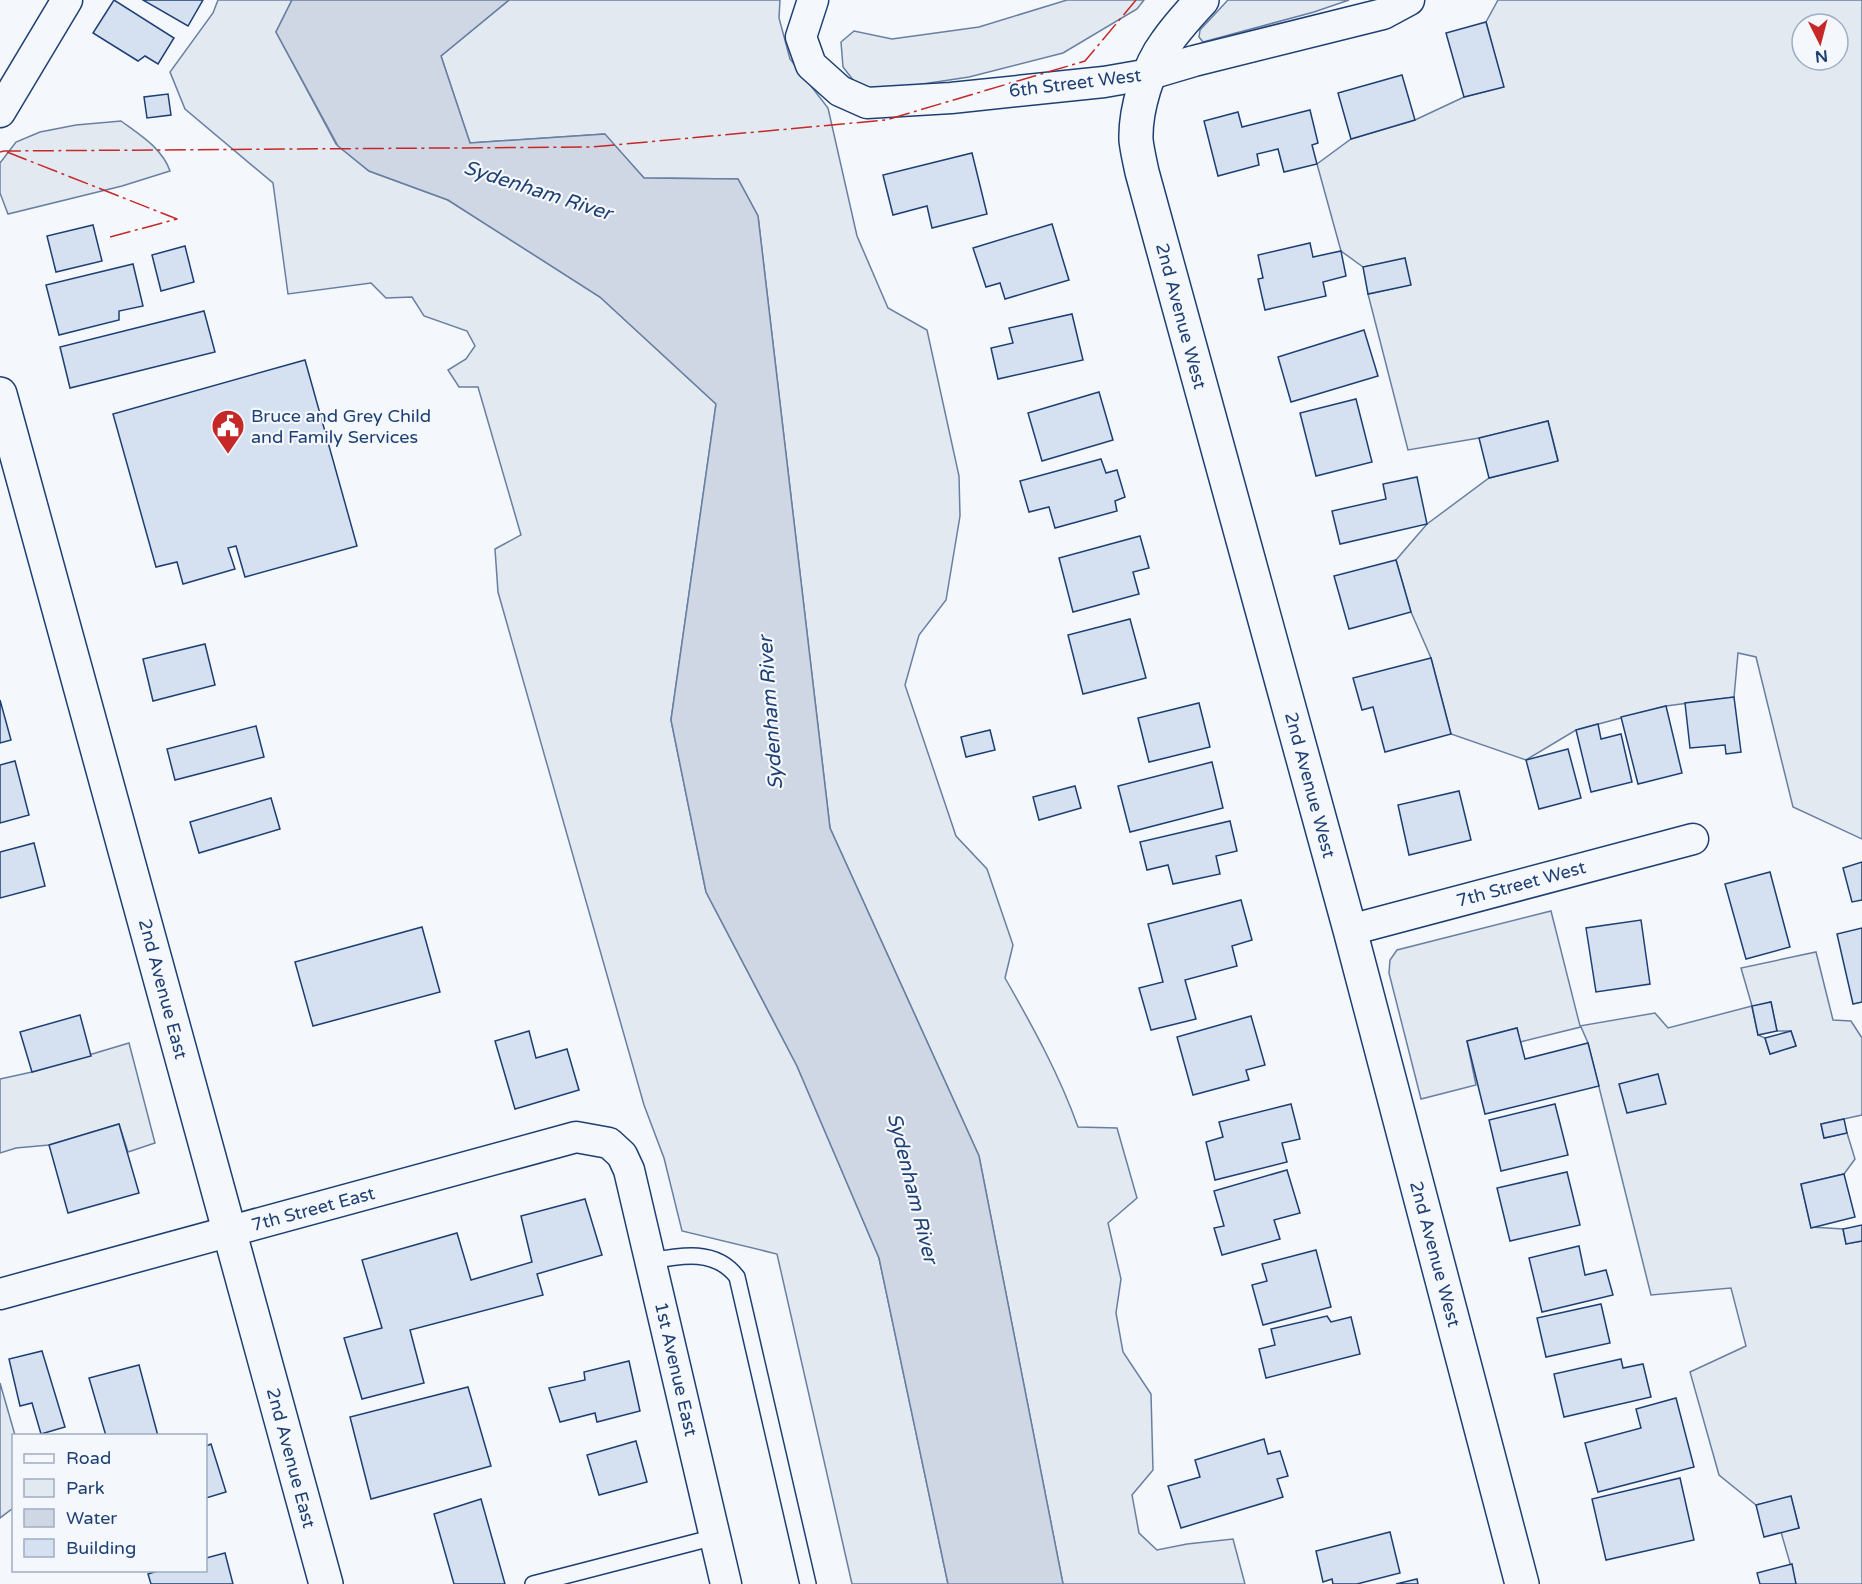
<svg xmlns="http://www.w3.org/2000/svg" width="1862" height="1584" viewBox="0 0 1862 1584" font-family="'Varela Round',sans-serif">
<rect width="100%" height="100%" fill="#f4f7fb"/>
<g fill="#e3e9f0" stroke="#687fa3" stroke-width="1.5" fill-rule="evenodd">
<path d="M218,0H292L276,32L336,144L369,171L448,200L600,297L716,404L671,720L706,892L797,1066L879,1258L948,1584H852L777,1254L682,1231L664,1158L644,1105L498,592L495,549L521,535L478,387H459L448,370L466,359L475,346L467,331L424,316L412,297L386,298L371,283L288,294L273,183L185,109L170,72L213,13Z"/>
<path d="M509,0H780L779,18L790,59L828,108L857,236L888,308L927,330L959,476L960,516L946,600L919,635L905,685L956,836L987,869L1013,945L1005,978C1033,1027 1059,1074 1078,1127L1117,1128L1137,1198L1108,1223L1121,1279L1116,1313L1123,1352L1151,1394L1153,1470L1132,1495L1139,1533L1157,1550L1187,1544L1233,1539L1245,1584H1063L979,1156L830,828L758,216L738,179L644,178L604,134L470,143L441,56Z"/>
<path d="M1067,0H1144L1137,9L1063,53L969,77L883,90L857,85L843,67L841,42L854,31L892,39L979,27Z"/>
<path d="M1228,0H1349L1314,12L1203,42L1199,37L1200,30Z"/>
<path d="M1498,0H1862V839L1793,807L1756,657L1738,653L1734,697L1666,706L1576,730L1526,760L1451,734L1431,658L1411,612L1396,560L1427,524L1489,478L1558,460L1548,421L1479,438L1408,450L1368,294L1410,285L1405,259L1363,267L1341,251L1317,164L1351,139L1415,120L1464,97L1503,87L1486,22ZM1802,24H1838V60H1802Z"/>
<path d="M121,121C140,135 162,148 170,171L122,186L8,214L0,193V163L16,142L40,132L76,125Z"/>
<path d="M1551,911L1580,1026L1655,1013L1668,1028L1752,1006L1741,968L1816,952L1833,1020L1851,1021L1862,1038V1115L1821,1124L1824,1138L1847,1133L1855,1159L1844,1174L1801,1184L1811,1227L1843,1229L1846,1244L1862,1241V1584H1796L1781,1532L1799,1528L1791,1497L1756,1505L1719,1475L1690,1372L1746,1346L1731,1288L1651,1295L1588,1043L1581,1027L1520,1042L1517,1028L1467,1041L1476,1085L1421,1099L1389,973L1390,960L1397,950ZM1771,1002L1777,1031H1791L1796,1046L1770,1054L1765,1038L1758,1035L1752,1007Z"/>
<path d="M129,1043L155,1143L128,1152L119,1124L49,1145L16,1148L0,1153V1079L32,1072Z"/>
<path d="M0,1383L15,1435L13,1508L0,1518Z"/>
</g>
<path fill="#cfd7e4" stroke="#687fa3" stroke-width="1.5" d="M292,0H509L441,56L470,143L605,134L644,178L738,179L758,216L830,828L979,1156L1063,1584H948L879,1258L797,1066L706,892L671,720L716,404L600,297L448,200L369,171L338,146L276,32Z"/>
<g fill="#d5e0f0" stroke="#1d3f73" stroke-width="1.5">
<path d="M114,0L174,38L158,64L145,56L138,61L93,33Z"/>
<path d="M143,0H203L188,26Z"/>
<path d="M1486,22L1504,87L1464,97L1446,33Z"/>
<path d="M1402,75L1415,120L1351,139L1338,93Z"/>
<path d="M168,94L171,115L147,118L144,97Z"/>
<path d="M1310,110L1318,143L1312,145L1317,164L1284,172L1278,149L1257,154L1259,165L1218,176L1204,121L1238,112L1242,127Z"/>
<path d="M972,153L987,214L932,228L927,206L893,215L883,175Z"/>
<path d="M1052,224L1069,280L1005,299L1000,283L986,287L973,248Z"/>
<path d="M93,225L102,261L56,272L47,236Z"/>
<path d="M1310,243L1313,257L1341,251L1346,276L1323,282L1326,296L1265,310L1258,279L1263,278L1258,255Z"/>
<path d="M185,246L194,282L161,291L152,255Z"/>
<path d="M1405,258L1411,285L1368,294L1363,267Z"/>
<path d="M133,264L143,306L119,311V320L59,335L46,285Z"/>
<path d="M204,311L215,352L70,388L60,347Z"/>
<path d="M1072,314L1083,360L998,379L991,348L1013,343L1009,328Z"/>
<path d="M1364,330L1378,376L1291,402L1278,357Z"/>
<path d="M305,360L357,546L245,577L236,546L228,548L235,569L183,584L177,562L156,567L113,414Z"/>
<path d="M1099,392L1113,440L1042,461L1028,413Z"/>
<path d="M1356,399L1372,462L1316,476L1300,413Z"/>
<path d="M1548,421L1558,461L1489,478L1479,438Z"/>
<path d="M1101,459L1106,473L1117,470L1125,497L1115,501L1117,511L1055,528L1049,507L1029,512L1020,481Z"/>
<path d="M1417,477L1427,524L1340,544L1332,511L1386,499L1383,484Z"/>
<path d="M1140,536L1149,568L1133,572L1139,594L1073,612L1059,558Z"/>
<path d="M1396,560L1411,612L1349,629L1334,576Z"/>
<path d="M1130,619L1146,678L1083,694L1068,635Z"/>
<path d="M205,644L215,685L153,701L143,659Z"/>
<path d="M1431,658L1451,734L1385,752L1373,707L1362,710L1353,678Z"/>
<path d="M1734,697L1741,752L1726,754L1725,745L1690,748L1685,703Z"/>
<path d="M0,700L11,740L0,743Z"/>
<path d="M1199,703L1210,747L1149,762L1138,718Z"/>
<path d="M1666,706L1682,773L1638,784L1621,717Z"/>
<path d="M1598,724L1601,739L1621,734L1632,782L1591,792L1576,730Z"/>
<path d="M256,726L264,757L175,780L167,749Z"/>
<path d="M990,730L995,750L966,757L961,737Z"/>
<path d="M1568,749L1581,798L1539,809L1526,760Z"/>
<path d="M15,761L29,815L0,823V765Z"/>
<path d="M1212,762L1223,808L1130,832L1118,786Z"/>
<path d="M1075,786L1081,808L1039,820L1033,797Z"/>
<path d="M1459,791L1471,840L1409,855L1398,805Z"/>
<path d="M271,798L280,829L199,853L190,822Z"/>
<path d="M1230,821L1237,851L1216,856L1220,874L1173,884L1168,865L1147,870L1140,842Z"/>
<path d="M34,843L45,886L0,898V852Z"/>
<path d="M1862,862V900L1852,902L1843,868Z"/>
<path d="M1770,872L1790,947L1746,959L1725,884Z"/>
<path d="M1241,900L1252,940L1232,946L1237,966L1185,980L1196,1019L1151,1030L1139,988L1163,982L1148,924Z"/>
<path d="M1641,920L1650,984L1596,992L1586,928Z"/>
<path d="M422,927L440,992L313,1026L295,962Z"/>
<path d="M1862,928V1002L1853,1004L1837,934Z"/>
<path d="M1771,1002L1777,1031L1758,1035L1752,1006Z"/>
<path d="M80,1015L91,1056L32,1072L20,1032Z"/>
<path d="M1251,1016L1265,1065L1246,1070L1249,1080L1193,1095L1177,1037Z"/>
<path d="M1517,1028L1525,1059L1588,1043L1599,1086L1485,1114L1467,1041Z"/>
<path d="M529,1031L536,1058L567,1049L579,1090L515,1109L495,1041Z"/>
<path d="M1791,1031L1796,1046L1770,1054L1765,1038Z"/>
<path d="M1658,1074L1666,1104L1627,1113L1619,1084Z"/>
<path d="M1291,1104L1300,1139L1282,1143L1287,1162L1215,1180L1206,1142L1223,1137L1219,1122Z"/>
<path d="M1555,1104L1568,1155L1501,1171L1489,1120Z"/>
<path d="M1844,1119L1847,1133L1824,1138L1821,1124Z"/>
<path d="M119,1124L139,1193L68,1213L49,1145Z"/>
<path d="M1287,1170L1300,1213L1274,1220L1280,1239L1222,1255L1214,1228L1224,1226L1214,1191Z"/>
<path d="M1567,1172L1580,1225L1510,1241L1497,1188Z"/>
<path d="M1844,1174L1855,1217L1811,1228L1801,1184Z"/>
<path d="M585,1199L602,1255L537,1274L543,1295L410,1330L424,1383L362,1399L344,1338L382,1328L362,1260L457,1233L471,1280L532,1262L521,1216Z"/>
<path d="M1862,1225V1241L1846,1244L1843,1229Z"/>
<path d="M1579,1246L1585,1275L1606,1270L1613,1295L1542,1312L1529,1258Z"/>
<path d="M1316,1250L1331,1307L1263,1325L1252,1285L1267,1281L1262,1264Z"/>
<path d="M1601,1304L1610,1343L1546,1357L1537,1318Z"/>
<path d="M1327,1316L1331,1322L1351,1317L1360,1354L1266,1378L1259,1349L1275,1345L1271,1329Z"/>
<path d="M42,1351L65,1427L41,1434L32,1403L20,1406L9,1359Z"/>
<path d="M1621,1359L1623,1368L1643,1364L1651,1397L1564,1417L1554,1374Z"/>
<path d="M629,1361L640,1411L597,1422L595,1413L560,1422L549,1388L585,1380L584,1372Z"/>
<path d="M139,1365L158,1436H106L89,1378Z"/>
<path d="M468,1387L491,1466L371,1499L350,1417Z"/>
<path d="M1676,1398L1694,1467L1598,1492L1585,1443L1641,1428L1636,1409Z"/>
<path d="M1264,1439L1268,1454L1280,1451L1288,1476L1277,1479L1283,1497L1181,1528L1168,1486L1200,1477L1195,1460Z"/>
<path d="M636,1441L647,1482L599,1495L587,1455Z"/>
<path d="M211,1444L226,1492L206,1498V1446Z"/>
<path d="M1680,1478L1694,1540L1606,1560L1592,1499Z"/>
<path d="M1791,1496L1799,1528L1764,1537L1756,1505Z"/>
<path d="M481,1499L505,1584H454L434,1514Z"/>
<path d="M1390,1532L1400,1573L1357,1584H1333L1332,1579L1323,1582L1316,1551Z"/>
<path d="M225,1553L233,1584H151L148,1574L161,1570H206V1558Z"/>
<path d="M1792,1564L1796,1584H1760L1757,1573Z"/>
<path d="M1417,1579L1418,1584H1396Z"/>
</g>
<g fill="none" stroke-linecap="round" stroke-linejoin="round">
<g stroke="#1d3f73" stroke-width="18">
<g id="lane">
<path d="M651,1261C682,1255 716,1249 737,1277L808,1584"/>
<path d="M533,1584L715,1537"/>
</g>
</g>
<g stroke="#1d3f73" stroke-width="33">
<g id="street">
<path d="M813,0L801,37L811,65L840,91L867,103L951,98L1104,82L1150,74L1194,61L1383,14L1409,0"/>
<path d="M0,112L67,0"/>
<path d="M1350,930L1693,839"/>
<path d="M0,1294L576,1137L609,1143L622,1155L629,1170L726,1584"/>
</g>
</g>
<g stroke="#1d3f73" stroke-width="36">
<g id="secondary">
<path d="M1202,0C1189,14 1177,27 1166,43C1148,67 1135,110 1136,140C1137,150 1140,162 1142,172L1350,930L1522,1584"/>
<path d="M0,394L326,1584"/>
</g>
</g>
<use href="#lane" stroke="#f4f7fb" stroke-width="15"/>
<use href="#street" stroke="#f4f7fb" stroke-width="30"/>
<use href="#secondary" stroke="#f4f7fb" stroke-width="33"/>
<g stroke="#c62828" stroke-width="1.5" stroke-dasharray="21 4.5 3 4.5" stroke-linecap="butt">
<path d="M0,152L4,151L592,147L886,120L1085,61L1136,0"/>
<path d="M7,152L177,219L110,237"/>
</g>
</g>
<defs>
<g id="civic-pin" transform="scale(1.725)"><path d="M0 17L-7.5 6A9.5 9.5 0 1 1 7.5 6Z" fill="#c62828" stroke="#f4f7fb"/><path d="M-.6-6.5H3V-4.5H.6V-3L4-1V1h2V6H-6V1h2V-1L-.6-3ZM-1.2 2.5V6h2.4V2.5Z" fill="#fff"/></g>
</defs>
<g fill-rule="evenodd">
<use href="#civic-pin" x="228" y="426"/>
</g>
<g text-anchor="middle" stroke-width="4.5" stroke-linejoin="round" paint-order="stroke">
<g font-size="18" fill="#1d3f73" stroke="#f4f7fb">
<text transform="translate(1075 83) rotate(-7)" y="6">6th Street West</text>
<text transform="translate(1181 316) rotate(75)" y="6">2nd Avenue West</text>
<text transform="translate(1310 785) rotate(75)" y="6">2nd Avenue West</text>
<text transform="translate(1521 884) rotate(-15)" y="6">7th Street West</text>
<text transform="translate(163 989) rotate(75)" y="6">2nd Avenue East</text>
<text transform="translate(313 1209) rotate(-15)" y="6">7th Street East</text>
<text transform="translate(1435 1254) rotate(75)" y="6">2nd Avenue West</text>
<text transform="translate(676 1369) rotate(77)" y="6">1st Avenue East</text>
<text transform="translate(291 1458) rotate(75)" y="6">2nd Avenue East</text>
</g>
<g font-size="18" fill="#1d3f73" stroke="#f4f7fb" text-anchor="start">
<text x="251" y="422">Bruce and Grey Child<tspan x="251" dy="21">and Family Services</tspan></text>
</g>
<g font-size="20" font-style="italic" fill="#1d3f73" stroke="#f4f7fb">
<text transform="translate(538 190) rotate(18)" y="7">Sydenham River</text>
<text transform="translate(770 713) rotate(-94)" y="7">Sydenham River</text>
<text transform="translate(913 1188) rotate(76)" y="7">Sydenham River</text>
</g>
</g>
<rect x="12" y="1434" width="195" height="138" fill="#f4f7fb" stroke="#9eadc5" stroke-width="1.5"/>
<rect x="24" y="1454" width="30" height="9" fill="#f4f7fb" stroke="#9eadc5" stroke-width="1.5"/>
<text x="66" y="1464" font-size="18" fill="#1d3f73">Road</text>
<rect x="24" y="1479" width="30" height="18" fill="#e3e9f0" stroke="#9eadc5" stroke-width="1.5"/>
<text x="66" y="1494" font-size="18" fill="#1d3f73">Park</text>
<rect x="24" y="1509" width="30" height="18" fill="#cfd7e4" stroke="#9eadc5" stroke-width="1.5"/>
<text x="66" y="1524" font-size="18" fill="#1d3f73">Water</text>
<rect x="24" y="1539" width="30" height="18" fill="#d5e0f0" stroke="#9eadc5" stroke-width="1.5"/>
<text x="66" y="1554" font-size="18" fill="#1d3f73">Building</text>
<g transform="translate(1820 42) rotate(174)"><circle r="28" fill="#f4f7fb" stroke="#9eadc5" stroke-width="1.5"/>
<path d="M0-4.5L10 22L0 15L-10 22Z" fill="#c62828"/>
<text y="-9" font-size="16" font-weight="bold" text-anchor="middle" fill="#1d3f73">N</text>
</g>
</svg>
